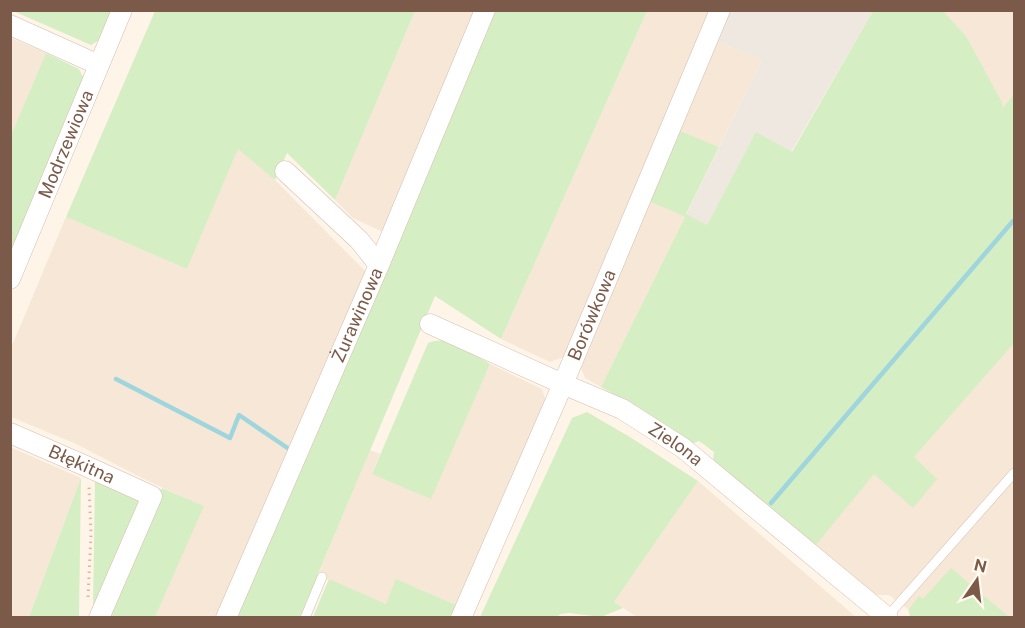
<svg xmlns="http://www.w3.org/2000/svg" width="1025" height="628" viewBox="0 0 1025 628" font-family="'Public Sans',sans-serif">
<rect width="100%" height="100%" fill="#fef5e8"/>
<g fill="#f7e7d6">
<path d="M415,11H479L385,233L353,218L335,200Z"/>
<path d="M647,11H714L567,356L550,362L501,339Z"/>
<path d="M943,11H1014V94L1003,109L1002,102L966,36Z"/>
<path d="M11,38L46,53L11,135Z"/>
<path d="M716,41L762,60L719,147L678,130Z"/>
<path d="M238,148L275,180L369,275L220,617H155L203,506L148,481L74,443L11,417V348L66,217L187,269Z"/>
<path d="M648,201L685,217L601,387L585,378L579,363Z"/>
<path d="M1014,228V617H910L908,609L889,595H872L771,509Z"/>
<path d="M490,364L542,389L547,404L456,605L397,580L386,604L318,575L370,450L380,454L372,473L431,498Z"/>
<path d="M10,447L81,478L29,617H11Z"/>
<path d="M698,481L856,617H637L614,602Z"/>
</g>
<path fill="#efe8e1" d="M729,11H873L791,152L756,133L707,225L686,215L762,60L716,41Z"/>
<g fill="#d6eec4">
<path d="M13,11H115L104,37L91,45Z"/>
<path d="M155,11H415L335,200L287,153L275,180L238,149L187,269L66,217Z"/>
<path d="M491,11H647L501,339L435,296L300,617L233,618Z"/>
<path d="M873,11H943L966,36L1002,102L1003,108L1014,94V343L914,457L937,479L913,508L874,474L815,546L713,460L714,452L699,441L691,444L643,411L601,387L685,217L648,201L678,130L719,147L686,214L707,225L756,132L792,152Z"/>
<path d="M46,53L79,69L86,83L11,259V135Z"/>
<path d="M446,340L454,342L490,364L431,499L372,474L428,343L434,341Z"/>
<path d="M587,412L630,437L698,481L614,602L623,608L601,617L569,613L561,614L554,618L480,617L572,418Z"/>
<path d="M81,478L79,617H29Z"/>
<path d="M95,481L144,503L107,594L93,607Z"/>
<path d="M162,488L204,506L155,617L106,618Z"/>
<path d="M951,568L1009,617H910L909,609L919,596L923,599Z"/>
<path d="M329,579L386,604L396,579L456,605L450,617H313Z"/>
</g>
<g fill="none" stroke-linecap="round" stroke-linejoin="round">
<g stroke="#9fd5dd" stroke-width="4.5">
<path d="M116,379L230,438L239,415L289,449"/>
<path d="M771,503L1013,221"/>
</g>
<g stroke="#d4beaf" stroke-width="10">
<g id="service">
<path d="M887,617L1014,473"/>
<path d="M305,618L322,577"/>
</g>
</g>
<g stroke="#d4beaf" stroke-width="21">
<g id="minor">
<path d="M10,25L99,65"/>
<path d="M285,171L359,240L379,265"/>
<path id="s1" d="M10,279L122,10"/>
<path id="s2" d="M430,324L563,384L622,409L683,448L888,618"/>
<path id="s3" d="M10,433L88,467L152,496L99,618"/>
<path id="s4" d="M226,618L379,265L485,10"/>
<path id="s5" d="M461,618L563,384L720,10"/>
</g>
</g>
<path stroke="#dcb59f" stroke-width="3" stroke-dasharray="1.5 4.5" stroke-linecap="butt" d="M88,597L91,534L89,487"/>
<use href="#service" stroke="#fff" stroke-width="9"/>
<use href="#minor" stroke="#fff" stroke-width="20"/>
</g>
<g text-anchor="middle" stroke-width="4.5" stroke-linejoin="round" paint-order="stroke">
<g font-size="18" fill="#7c5a49" stroke="#fff9f0">
<text dy="6" stroke="none"><textPath href="#s1" startOffset="146">Modrzewiowa</textPath></text>
<text dy="6" stroke="none"><textPath href="#s4" startOffset="330">Żurawinowa</textPath></text>
<text dy="6" stroke="none"><textPath href="#s5" startOffset="330">Borówkowa</textPath></text>
<text dy="6" stroke="none"><textPath href="#s2" startOffset="274">Zielona</textPath></text>
<text dy="6" stroke="none"><textPath href="#s3" startOffset="78">Błękitna</textPath></text>
</g>
</g>
<rect width="1025" height="628" fill="none" stroke="#7c5a49" stroke-width="24"/>
<g transform="translate(977 580) rotate(14)" stroke="#fff9f0" stroke-width="4.5" paint-order="stroke">
<path d="M0-4.5L10 22L0 15L-10 22Z" fill="#7c5a49"/>
<text y="-9" font-size="16" font-weight="bold" text-anchor="middle" fill="#7c5a49">N</text>
</g>
</svg>
